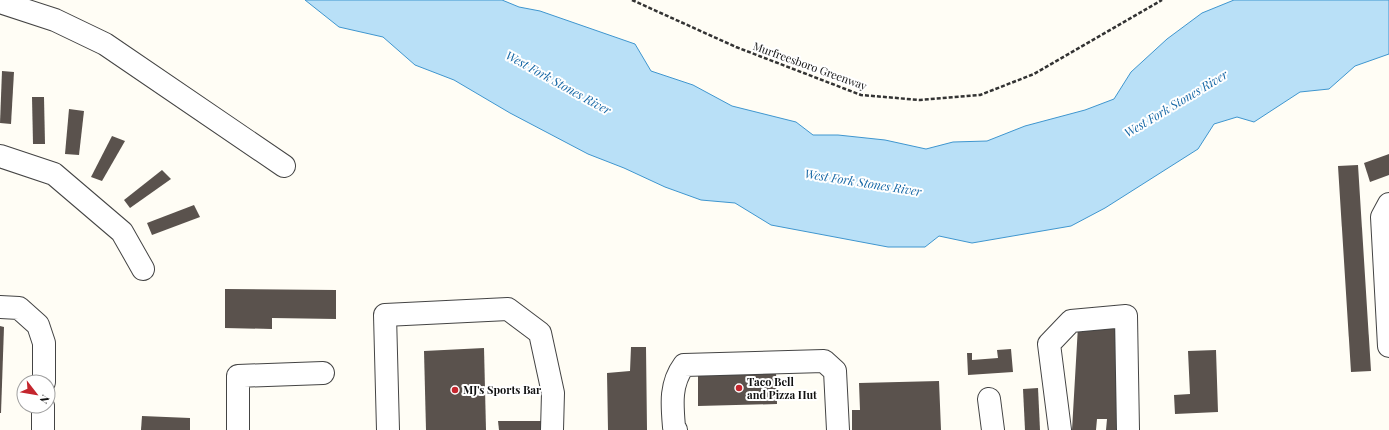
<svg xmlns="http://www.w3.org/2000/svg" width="1389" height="430" viewBox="0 0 1389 430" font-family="'Playfair Display',serif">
<rect width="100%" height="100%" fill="#fffdf5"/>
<path fill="#b9e0f7" stroke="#3f96cf" d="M305,0H502L519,7L540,11L635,44L651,71L693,85L732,106L796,122L813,135H838L885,140L926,149L953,142L987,141L1025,126L1085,110L1114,99L1131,72L1167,39L1202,13L1234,0H1389V54L1355,66L1329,89L1300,92L1254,122L1237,117L1214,124L1198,149L1105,208L1071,226L972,243L939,236L925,247H888L771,225L735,203L701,200L665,187L624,168L588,154L510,113L454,80L415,65L383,37L339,27Z"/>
<g fill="#5a524d">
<path d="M2,71L14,72L11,124L0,123Z"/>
<path d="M32,97H44L45,144H33Z"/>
<path d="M69,109L84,111L79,155L65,154Z"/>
<path d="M112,136L125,141L102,181L91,177Z"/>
<path d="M1389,154V175L1370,182L1364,163Z"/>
<path d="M1358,165L1371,371L1351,372L1338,166Z"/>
<path d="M162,170L171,179L130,208L124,200Z"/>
<path d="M194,205L200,217L152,235L147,223Z"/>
<path d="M225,289L336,290V319L272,318V329L225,328Z"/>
<path d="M0,326L4,327L1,413H0Z"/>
<path d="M1078,326L1124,328L1119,430H1106L1107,419H1097L1096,430H1072Z"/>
<path d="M631,347H646L647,430H608L607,373L630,371Z"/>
<path d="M484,348L486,430H426L424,351Z"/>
<path d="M1011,349L1013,372L968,375L967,353H972V360L998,358L997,350Z"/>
<path d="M1216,350L1218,412L1175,414L1174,395L1190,394L1188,351Z"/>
<path d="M776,371L777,404L698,406V372Z"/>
<path d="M939,381L941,430H852V410H860L859,383Z"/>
<path d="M1038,388L1040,430H1025L1023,389Z"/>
<path d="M142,416L190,418V430H141Z"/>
<path d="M498,421H545V430H499Z"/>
</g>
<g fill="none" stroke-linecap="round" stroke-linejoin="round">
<g stroke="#444" stroke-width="24">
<g id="minor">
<path d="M0,2L55,20L105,44L284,166"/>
<path d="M0,156L54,174L122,232L143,269"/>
<path d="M1389,204L1382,217L1389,346"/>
<path d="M0,307L19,308L38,325L44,343V382"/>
<path d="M989,399L993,430"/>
<path d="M43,430V406"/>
<path d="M238,430V376L323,373"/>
<path d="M388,430L385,315L508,309L540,333L553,393L552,430"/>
<path d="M676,430L674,427C672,404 670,384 684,365L824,361L835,371L838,430"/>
<path d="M1060,430L1049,344L1071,321L1126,316L1128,430"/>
</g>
</g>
<path stroke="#333" stroke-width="2.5" stroke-dasharray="4 2" stroke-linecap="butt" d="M632,0L736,47L861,95L920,100L980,95L1034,74L1162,0"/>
<use href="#minor" stroke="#fff" stroke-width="22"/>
</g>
<g fill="#c4262e" stroke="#fff" stroke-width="1.5">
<circle cx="739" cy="388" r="4"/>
<circle cx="455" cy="390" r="4"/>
</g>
<g text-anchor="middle" stroke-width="4" stroke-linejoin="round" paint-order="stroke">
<g font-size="11" fill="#111" stroke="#fff">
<text transform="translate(810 66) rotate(20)" y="4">Murfreesboro Greenway</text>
</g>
<g font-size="11" font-weight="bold" fill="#111" stroke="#fff" text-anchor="start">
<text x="747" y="386">Taco Bell<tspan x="747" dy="13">and Pizza Hut</tspan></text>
<text x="463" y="394">MJ's Sports Bar</text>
</g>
<g font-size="12" font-style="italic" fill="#1768a6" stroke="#fff">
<text transform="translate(558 83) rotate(29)" y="4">West Fork Stones River</text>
<text transform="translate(1176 104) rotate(-31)" y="4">West Fork Stones River</text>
<text transform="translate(863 183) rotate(9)" y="4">West Fork Stones River</text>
</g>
</g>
<g transform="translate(36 394) rotate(121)"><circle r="19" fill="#ffffff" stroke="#a0a0a0"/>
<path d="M0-3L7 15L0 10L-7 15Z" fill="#c4262e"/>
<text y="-6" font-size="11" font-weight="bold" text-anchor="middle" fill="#111111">N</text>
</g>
</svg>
